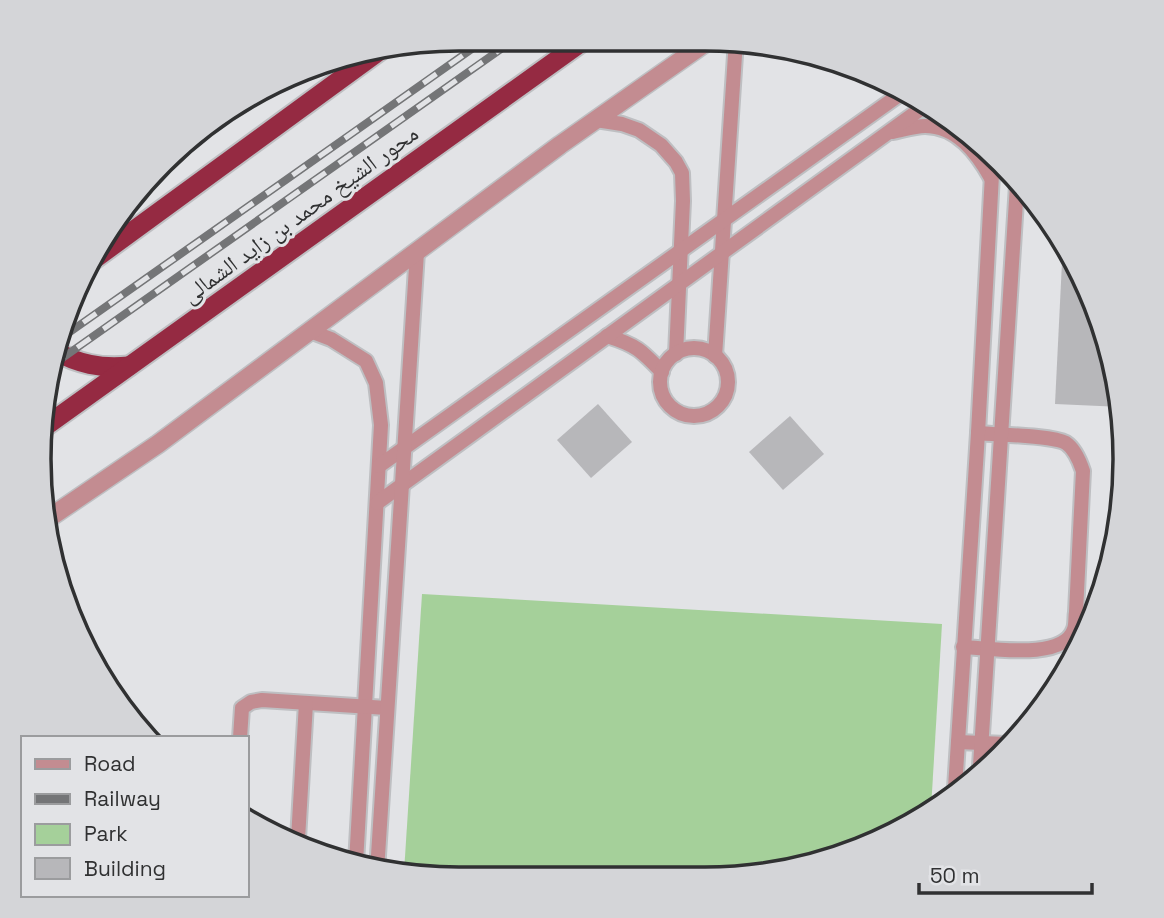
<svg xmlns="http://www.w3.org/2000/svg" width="1164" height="918" viewBox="0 0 1164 918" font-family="'Space Grotesk','Noto Naskh Arabic',sans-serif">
<rect width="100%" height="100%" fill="#e2e3e6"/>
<path fill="#a5d09a" d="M422,594L942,624L931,809L916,823L840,857L733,879L404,872Z"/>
<g fill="#b7b7ba">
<path d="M1063,242L1069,248L1122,404V407L1055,404Z"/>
<path d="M598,404L632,442L591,478L557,440Z"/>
<path d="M790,416L824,454L783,490L749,452Z"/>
</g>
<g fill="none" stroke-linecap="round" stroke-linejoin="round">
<g stroke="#bebfc2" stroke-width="18">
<g id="service">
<path d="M596,120L622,124L639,130L661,145L676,162L682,173L683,201L676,354"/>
<path d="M893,132C903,130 915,126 925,126C957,126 977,153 991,178"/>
<path d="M310,331L331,339L366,361L376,383L381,425L356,863"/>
<path d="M607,336C636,345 641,350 662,372"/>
<circle cx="694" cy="382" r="34"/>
<path d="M715,356L736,40"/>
<path d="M379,466L899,95"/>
<path d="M377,503L922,108"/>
<path d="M963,647C990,648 1064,661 1074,629C1076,624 1075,617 1076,612L1083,471C1080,462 1075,449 1066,443C1051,435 997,435 978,433"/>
<path d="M240,738L242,708L251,702L262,700L387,708"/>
<path d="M958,742L1006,744"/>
<path d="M980,766L1017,185"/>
<path d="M955,788L978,433L993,156"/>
<path d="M298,839L306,703"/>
<path d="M377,871L417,252"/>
</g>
</g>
<g stroke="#bebfc2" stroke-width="21">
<path id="minor" d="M46,520L158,444L560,145L711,39"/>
</g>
<g stroke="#bebfc2" stroke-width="23">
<g id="trunk">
<path d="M89,263L382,49"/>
<path d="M53,350C78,364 101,369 129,366"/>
<path d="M43,428L586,39"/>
</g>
</g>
<use href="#service" stroke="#c38c91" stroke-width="14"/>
<use href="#minor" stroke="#c38c91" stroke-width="18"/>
<use href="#trunk" stroke="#952a42" stroke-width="19"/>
<g stroke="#747577" stroke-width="8">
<g id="rail">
<path d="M57,341L486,39"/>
<path d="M51,366L515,39"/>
</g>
</g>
<use href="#rail" stroke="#e2e3e6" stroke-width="5" stroke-dasharray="16" stroke-linecap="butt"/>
</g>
<g text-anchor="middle" stroke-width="6" stroke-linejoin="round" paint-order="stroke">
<g font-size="23" fill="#303132" stroke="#e2e3e6">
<text transform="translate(300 214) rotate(-36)" y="8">محور الشيخ محمد بن زايد الشمالى</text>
</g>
</g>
<path d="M0 0H1164V918H0ZM459 51H705A408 408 0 0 1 1113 459V459A408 408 0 0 1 705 867H459A408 408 0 0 1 51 459V459A408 408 0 0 1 459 51Z" fill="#d4d5d8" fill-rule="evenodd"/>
<path fill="none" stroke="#303132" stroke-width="3.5" d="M459 51H705A408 408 0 0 1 1113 459V459A408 408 0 0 1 705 867H459A408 408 0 0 1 51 459V459A408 408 0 0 1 459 51Z"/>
<rect x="21" y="736" width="228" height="161" fill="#e2e3e6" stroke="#9b9c9e" stroke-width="2"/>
<rect x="35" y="759" width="35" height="10" fill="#c38c91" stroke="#9b9c9e" stroke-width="2"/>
<text x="84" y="771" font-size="21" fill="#303132">Road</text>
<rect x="35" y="794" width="35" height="10" fill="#747577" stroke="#9b9c9e" stroke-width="2"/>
<text x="84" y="806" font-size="21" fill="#303132">Railway</text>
<rect x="35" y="824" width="35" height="21" fill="#a5d09a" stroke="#9b9c9e" stroke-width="2"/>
<text x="84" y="841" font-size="21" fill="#303132">Park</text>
<rect x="35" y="858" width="35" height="21" fill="#b7b7ba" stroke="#9b9c9e" stroke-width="2"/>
<text x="84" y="876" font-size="21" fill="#303132">Building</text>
<path d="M919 883v10h173v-10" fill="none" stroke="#303132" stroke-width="3.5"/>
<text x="930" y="883" font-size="21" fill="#303132" stroke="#e2e3e6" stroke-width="5" paint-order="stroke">50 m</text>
</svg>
